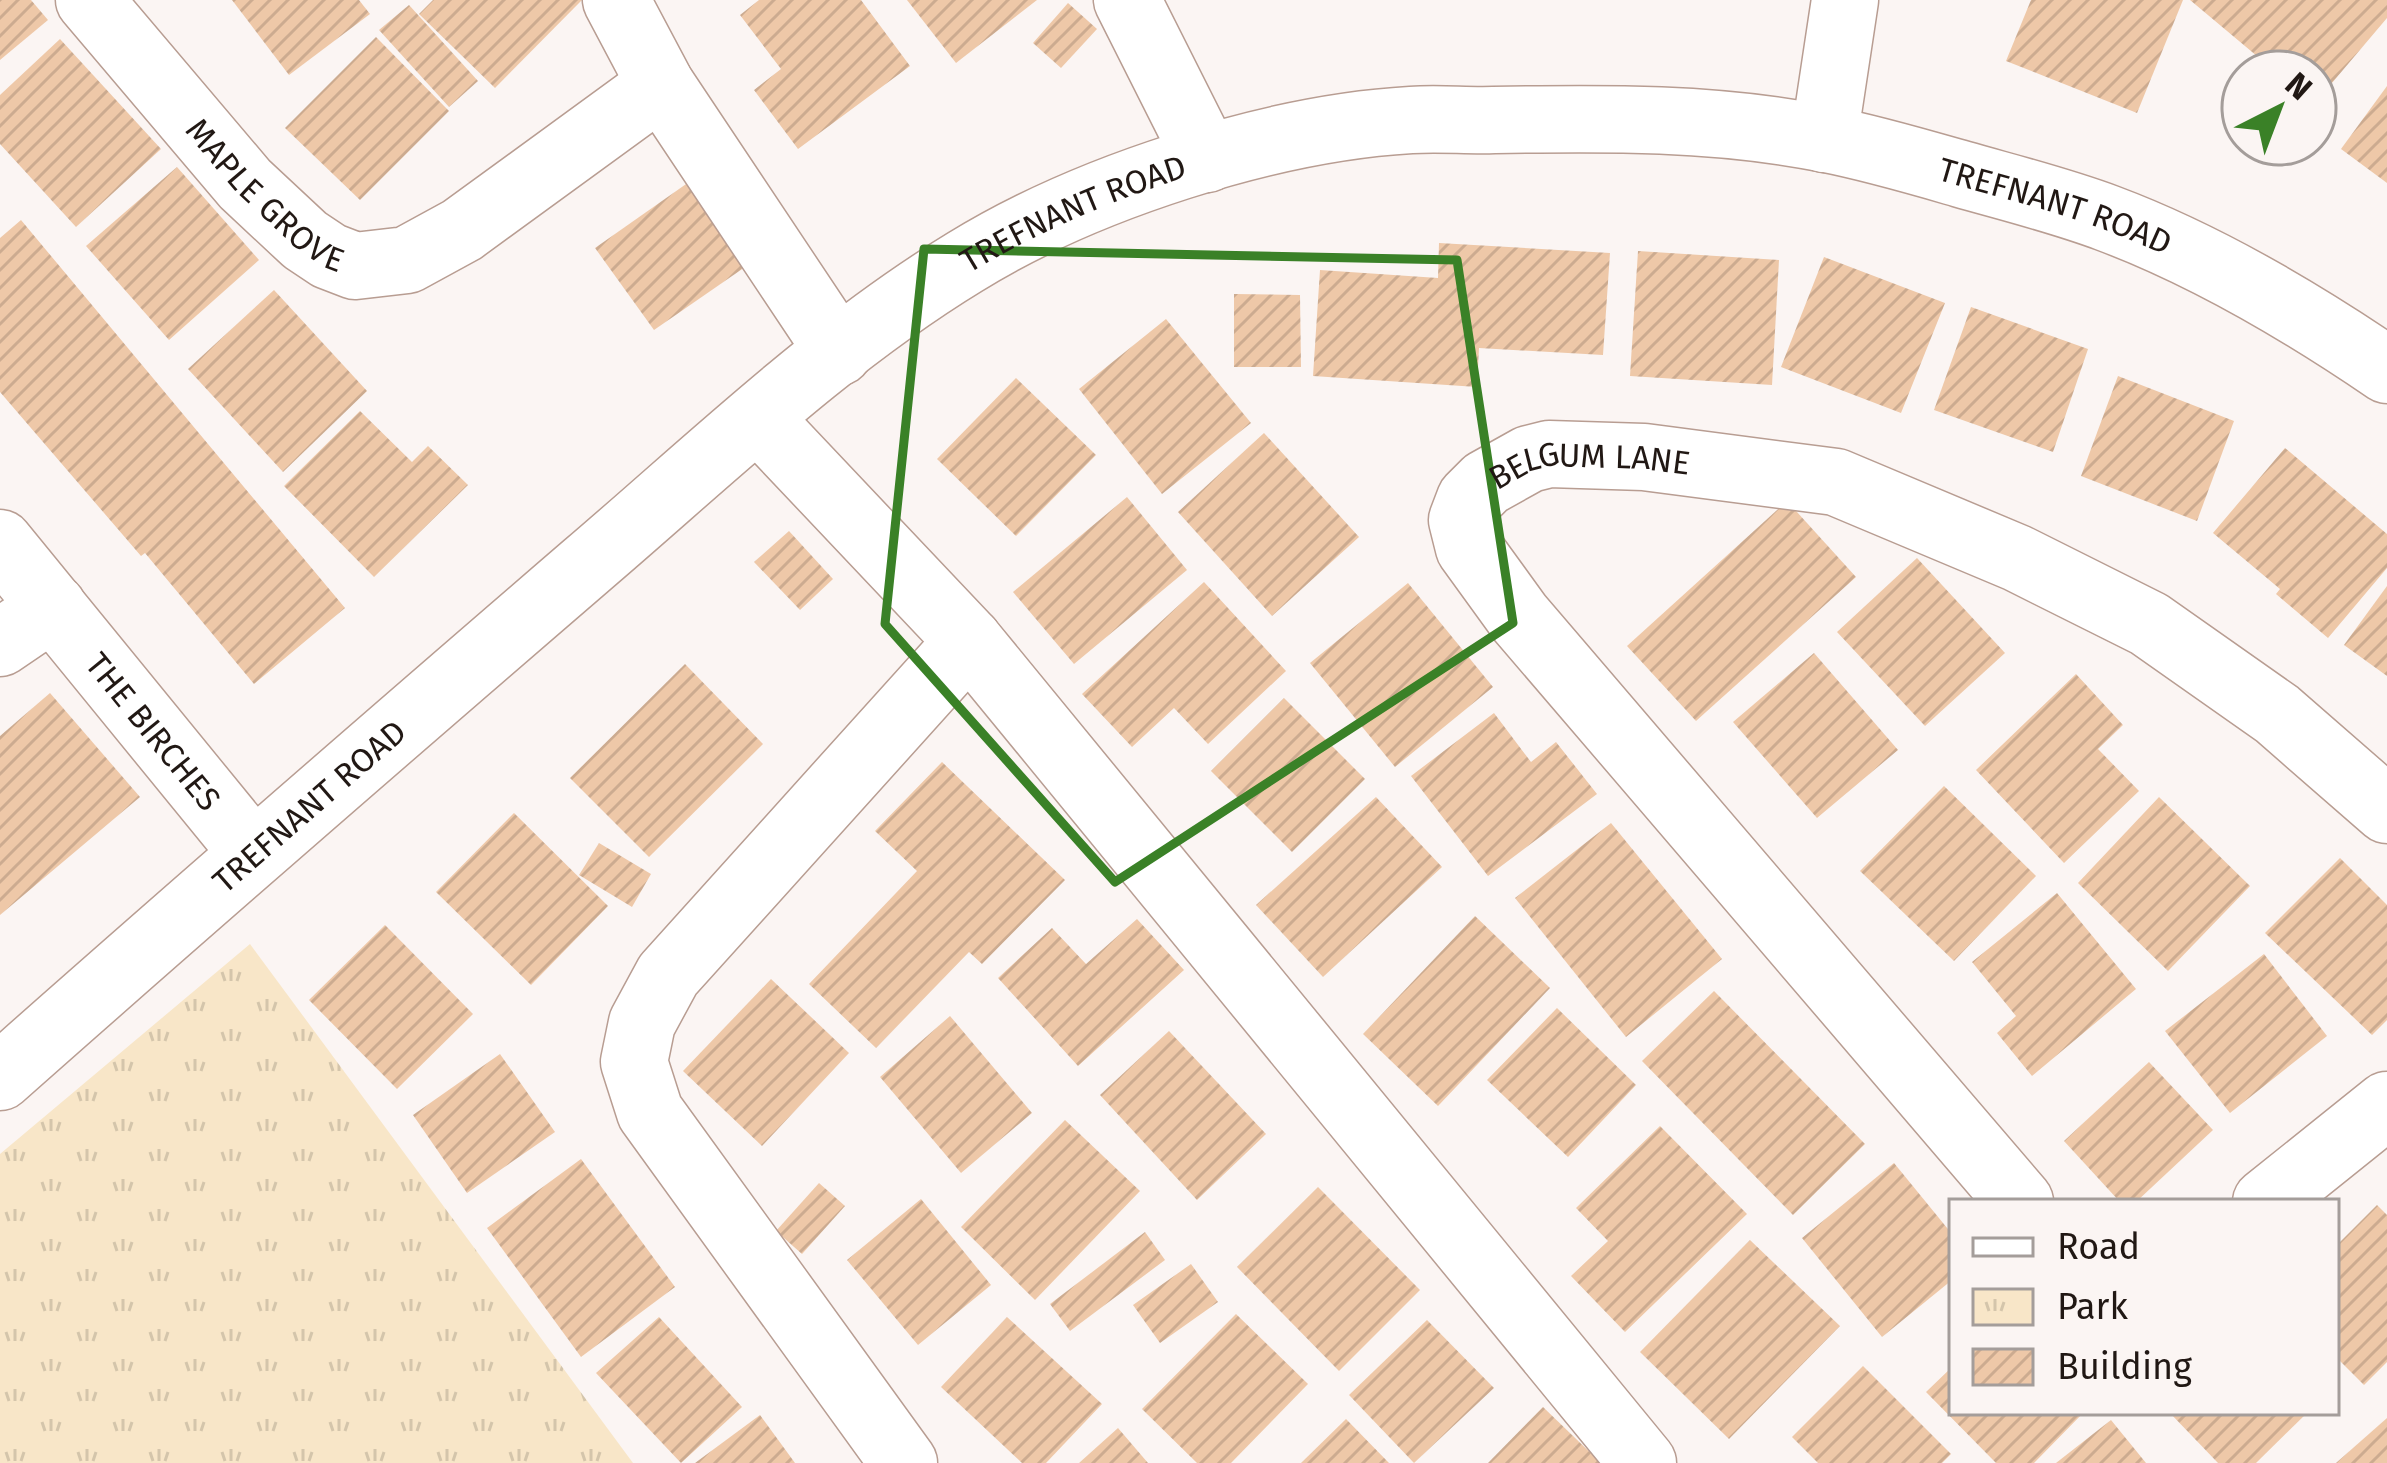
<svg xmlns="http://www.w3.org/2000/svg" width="2387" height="1463" viewBox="0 0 2387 1463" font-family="'Fira Sans',sans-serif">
<defs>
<pattern id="park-tufts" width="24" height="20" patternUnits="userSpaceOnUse" patternTransform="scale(3)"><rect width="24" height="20" fill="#f8e6c8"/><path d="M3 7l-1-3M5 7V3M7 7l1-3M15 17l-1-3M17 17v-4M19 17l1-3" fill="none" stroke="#d4c5ab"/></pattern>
<pattern id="building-hatch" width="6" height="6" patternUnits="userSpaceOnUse" patternTransform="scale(3)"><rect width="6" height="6" fill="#eec8a8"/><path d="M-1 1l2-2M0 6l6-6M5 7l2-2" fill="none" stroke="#ccab90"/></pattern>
</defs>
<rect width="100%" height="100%" fill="#fbf5f3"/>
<path fill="url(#park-tufts)" d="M250,944L633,1463H0V1154Z"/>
<g fill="url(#building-hatch)">
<path d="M0,0H31L48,20L0,60Z"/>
<path d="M232,0H359L370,14L289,75Z"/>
<path d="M433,0H582L495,88L419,14Z"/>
<path d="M759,0H861L910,66L798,149L754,90L781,69L740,15Z"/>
<path d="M907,0H1037L956,63Z"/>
<path d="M2031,0H2183L2137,113L2006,61Z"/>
<path d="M2190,0H2387V18L2315,103V72H2276Z"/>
<path d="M1068,3L1097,29L1061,68L1033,43Z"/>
<path d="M409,5L478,81L449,107L379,30Z"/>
<path d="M376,37L449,111L360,200L285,128Z"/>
<path d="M60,39L161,149L76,227L0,144V95Z"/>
<path d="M2387,86V183L2341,149Z"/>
<path d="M177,167L259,260L169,340L86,246Z"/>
<path d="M689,182L748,265L654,330L595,248Z"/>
<path d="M21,220L345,608L254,684L145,553L141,556L0,392V238Z"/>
<path d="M1439,243L1610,253L1603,355L1479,348L1477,387L1313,376L1320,270L1438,278Z"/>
<path d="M1638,251L1779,260L1772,385L1630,376Z"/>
<path d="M1824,257L1945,303L1901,413L1781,367Z"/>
<path d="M274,290L367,391L283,472L188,369Z"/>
<path d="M1234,294L1300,295L1301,367H1234Z"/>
<path d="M1971,307L2088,349L2053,452L1934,410Z"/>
<path d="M1166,319L1251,423L1162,494L1079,389Z"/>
<path d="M2118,376L2234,421L2197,521L2081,476Z"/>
<path d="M1016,378L1096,455L1016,536L937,459Z"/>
<path d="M360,411L412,462L428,446L468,485L374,577L284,486Z"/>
<path d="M1264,433L1359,537L1272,616L1178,512Z"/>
<path d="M2285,448L2387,534V568L2328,638L2276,594L2280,589L2213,533Z"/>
<path d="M1127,497L1187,570L1074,664L1013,592Z"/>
<path d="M1787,501L1856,577L1696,721L1627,646Z"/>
<path d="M789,531L833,579L800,610L754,562Z"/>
<path d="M1917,558L2005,653L1925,726L1837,632Z"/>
<path d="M1204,582L1286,671L1208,744L1174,708L1132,747L1082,694Z"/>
<path d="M1408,583L1493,687L1395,767L1310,663Z"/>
<path d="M2387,586V676L2344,645Z"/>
<path d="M1814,653L1898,750L1817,818L1733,722Z"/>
<path d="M685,664L763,744L649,857L570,778Z"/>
<path d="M2076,674L2123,725L2098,749L2139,791L2064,863L1976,770Z"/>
<path d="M50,693L140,797L0,915V736Z"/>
<path d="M1284,698L1365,779L1292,852L1211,771Z"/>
<path d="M1494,713L1531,762L1556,742L1597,794L1488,876L1411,776Z"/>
<path d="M942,762L1065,880L982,964L969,952L876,1048L809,984L917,871L875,831Z"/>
<path d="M1944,786L2036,876L1954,961L1860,871Z"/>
<path d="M1376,797L1442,867L1323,977L1256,905Z"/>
<path d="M2159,797L2250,886L2168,971L2078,883Z"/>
<path d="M514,813L608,906L531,985L436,892Z"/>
<path d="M1611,823L1722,959L1626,1037L1515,898Z"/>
<path d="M599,843L651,874L632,907L579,875Z"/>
<path d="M2340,858L2387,905V1020L2372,1035L2265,933Z"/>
<path d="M2057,893L2136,989L2032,1076L1997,1033L2016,1016L1972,962Z"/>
<path d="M1475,916L1550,988L1438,1106L1363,1034Z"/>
<path d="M1137,919L1184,970L1078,1066L998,978L1052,928L1086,964Z"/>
<path d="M385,925L473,1014L397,1089L309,1000Z"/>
<path d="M2264,954L2327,1036L2230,1113L2165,1031Z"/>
<path d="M771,979L849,1053L762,1146L683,1071Z"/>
<path d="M1714,991L1865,1144L1793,1215L1642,1061Z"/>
<path d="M1557,1008L1636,1085L1568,1157L1487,1080Z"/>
<path d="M950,1016L1032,1113L961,1173L880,1077Z"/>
<path d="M1169,1031L1266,1134L1197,1200L1100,1095Z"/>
<path d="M500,1054L555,1132L467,1193L413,1115Z"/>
<path d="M2149,1062L2213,1130L2136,1202H2120L2064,1141Z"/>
<path d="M1065,1120L1140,1191L1035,1300L961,1227Z"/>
<path d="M1660,1126L1747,1214L1625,1332L1571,1276L1608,1241L1576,1208Z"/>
<path d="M581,1159L675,1287L581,1357L487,1228Z"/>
<path d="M1894,1163L1952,1234V1280L1882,1337L1802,1238Z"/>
<path d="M819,1183L845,1206L802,1254L776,1231Z"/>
<path d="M1318,1187L1420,1290L1339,1371L1237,1267Z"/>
<path d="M921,1199L991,1285L918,1345L847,1260Z"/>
<path d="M2377,1205L2387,1215V1362L2364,1385L2336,1357V1246Z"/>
<path d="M1145,1232L1165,1260L1070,1331L1050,1304Z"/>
<path d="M1750,1240L1840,1326L1729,1439L1640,1352Z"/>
<path d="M1191,1264L1218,1302L1160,1343L1133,1305Z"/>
<path d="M1236,1314L1308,1384L1231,1463H1197L1142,1409Z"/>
<path d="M659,1317L742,1407L681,1463L596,1373Z"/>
<path d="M1007,1317L1102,1404L1046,1463H1022L941,1387Z"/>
<path d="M1427,1320L1494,1388L1414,1463L1349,1395Z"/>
<path d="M1863,1366L1951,1454L1942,1463H1818L1792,1437Z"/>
<path d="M1952,1367V1412H2084L2034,1463H1996L1926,1392Z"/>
<path d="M1543,1407L1601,1463H1488Z"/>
<path d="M2169,1412H2308L2256,1463H2218Z"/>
<path d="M760,1415L795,1463H695Z"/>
<path d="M2387,1418V1463H2336Z"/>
<path d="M1346,1419L1389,1463H1301Z"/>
<path d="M2111,1420L2146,1463H2056Z"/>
<path d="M1118,1428L1148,1463H1079Z"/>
</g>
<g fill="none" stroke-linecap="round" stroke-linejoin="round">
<g stroke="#b89d92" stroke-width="69">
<g id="street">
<path id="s1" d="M89,0L245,184L305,240L329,256L355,266L407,260L462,230L661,85"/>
<path d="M616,0L661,85L839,352"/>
<path d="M1127,0L1207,159"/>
<path d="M1824,139L1845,0"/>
<path d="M758,418L969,641L1643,1463"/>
<path id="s2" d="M0,543L253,853"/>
<path d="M0,643L53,607"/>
<path id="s3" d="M0,1077C194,905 390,735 586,566C708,462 827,346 965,262C1085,188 1270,128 1411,120C1439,118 1467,121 1494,120C1605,118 1717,117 1826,139C1872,148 1916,161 1961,174C2010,188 2059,200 2107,218C2206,255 2299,310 2387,370"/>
<path id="s4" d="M2020,1202L1519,617L1469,548L1462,520L1470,499L1486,483L1529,459L1549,454L1644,457L1836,482L2017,558L2149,624L2277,714L2387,810"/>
<path d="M2266,1202L2387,1105"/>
<path d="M904,1463L650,1112L634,1062L642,1023L668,975L969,641"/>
</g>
</g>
<use href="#street" stroke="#fff" stroke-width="66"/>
</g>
<path fill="none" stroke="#3a8127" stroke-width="9" stroke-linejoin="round" d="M924,249L1457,260L1513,623L1115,882L885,624Z"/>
<g text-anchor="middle" stroke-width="10" stroke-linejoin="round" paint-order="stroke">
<g font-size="33" fill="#211814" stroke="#fbf5f3">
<text dy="12" stroke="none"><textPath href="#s1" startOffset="264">MAPLE GROVE</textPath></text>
<text dy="12" stroke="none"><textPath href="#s3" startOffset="2391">TREFNANT ROAD</textPath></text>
<text dy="12" stroke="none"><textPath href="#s3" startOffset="1383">TREFNANT ROAD</textPath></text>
<text dy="12" stroke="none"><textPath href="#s4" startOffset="1038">BELGUM LANE</textPath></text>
<text dy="12" stroke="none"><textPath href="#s2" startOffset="243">THE BIRCHES</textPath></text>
<text dy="12" stroke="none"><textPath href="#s3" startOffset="411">TREFNANT ROAD</textPath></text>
</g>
</g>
<rect x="1949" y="1199" width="390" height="216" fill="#fbf5f3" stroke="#a49d9a" stroke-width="3"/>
<rect x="1973" y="1238" width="60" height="18" fill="#ffffff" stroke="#a49d9a" stroke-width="3"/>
<text x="2057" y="1259" font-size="36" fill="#211814">Road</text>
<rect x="1973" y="1289" width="60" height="36" fill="url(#park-tufts)" stroke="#a49d9a" stroke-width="3"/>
<text x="2057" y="1319" font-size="36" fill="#211814">Park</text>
<rect x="1973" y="1349" width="60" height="36" fill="url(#building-hatch)" stroke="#a49d9a" stroke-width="3"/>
<text x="2057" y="1379" font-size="36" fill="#211814">Building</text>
<g transform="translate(2279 108) rotate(42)"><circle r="57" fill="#fbf5f3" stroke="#a49d9a" stroke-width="3"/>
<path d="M0-9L21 45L0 30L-21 45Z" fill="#3a8127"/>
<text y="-18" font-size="33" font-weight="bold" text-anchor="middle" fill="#211814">N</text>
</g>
</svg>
